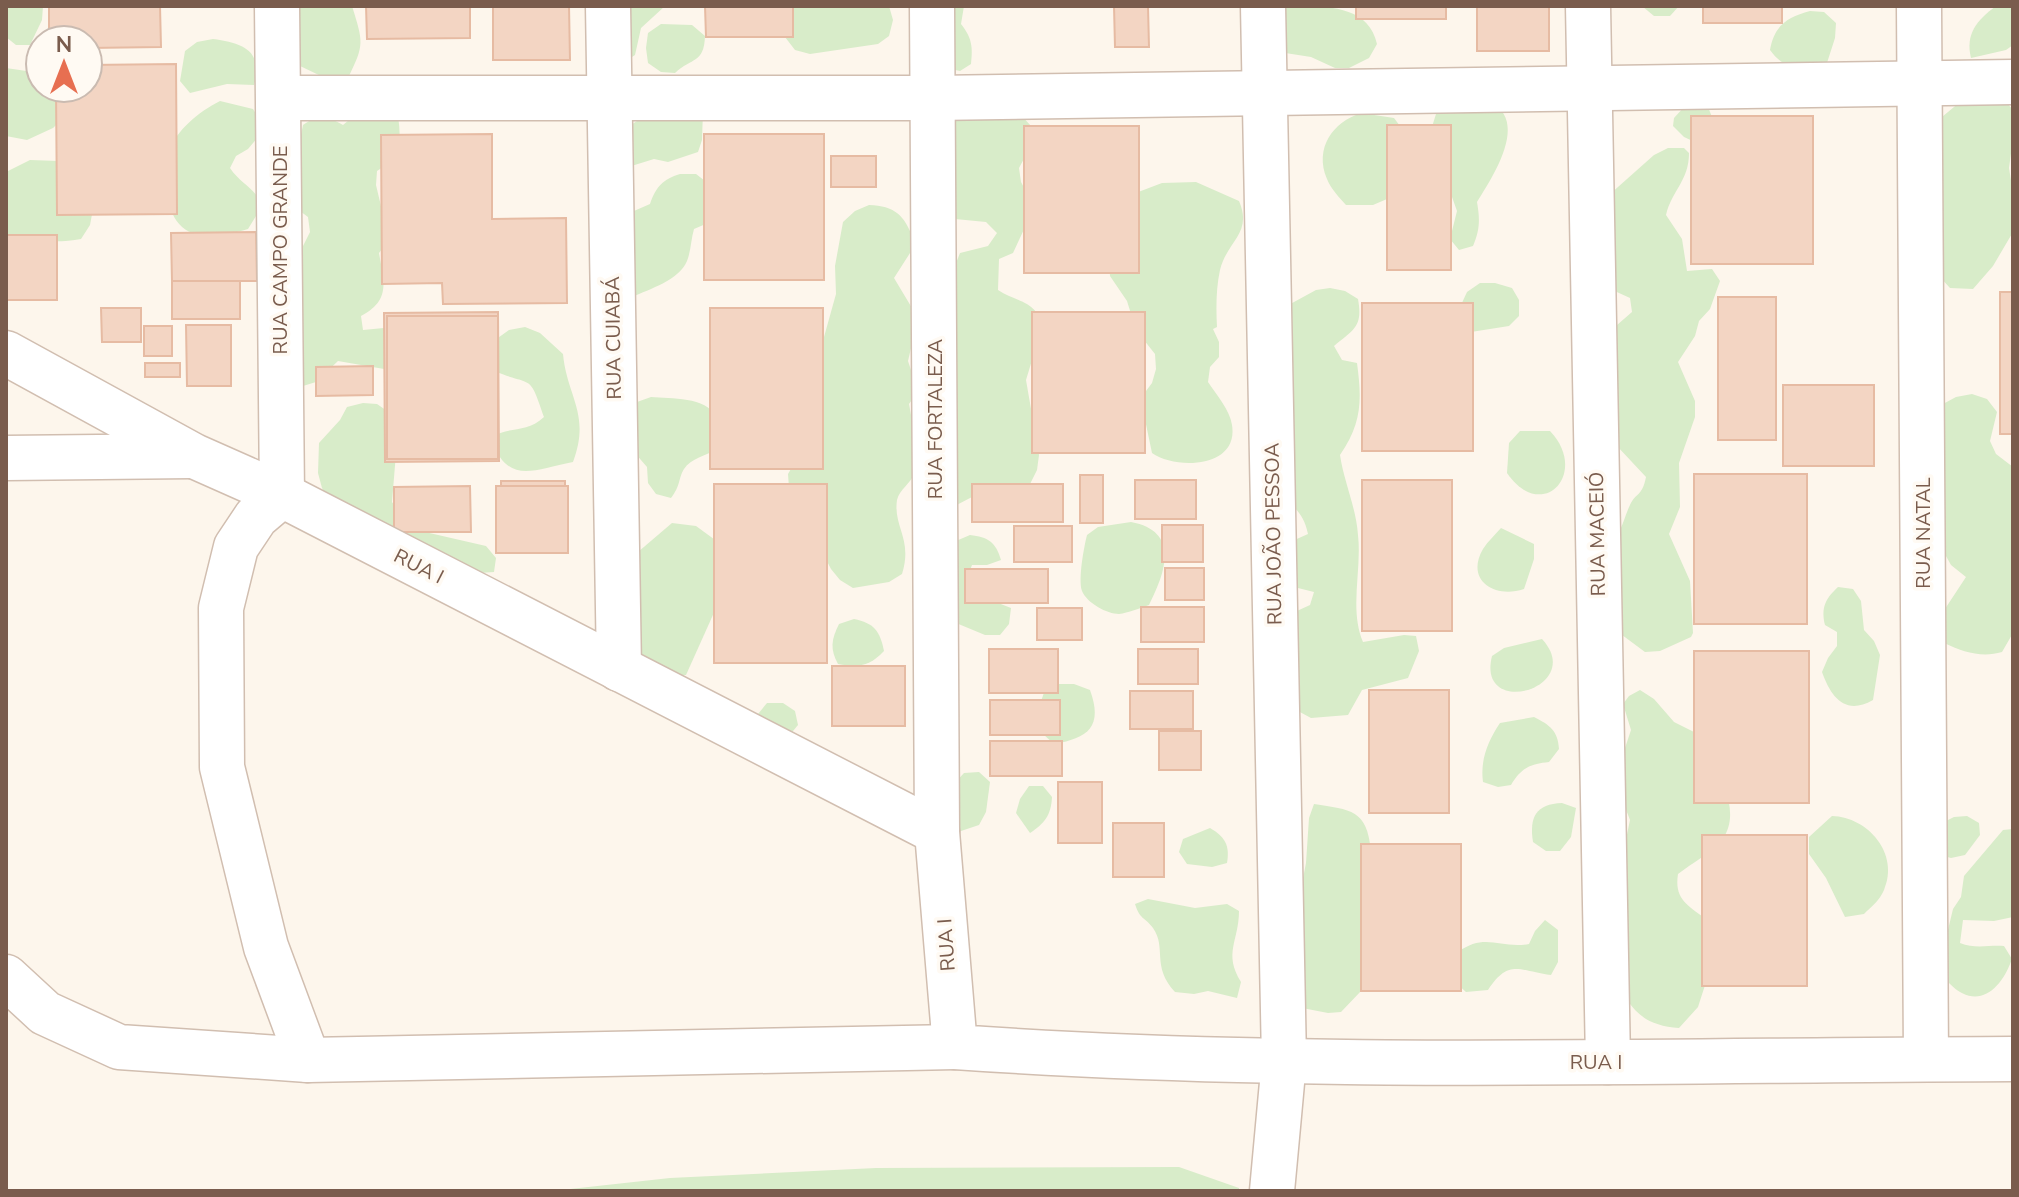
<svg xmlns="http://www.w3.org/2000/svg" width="2019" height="1197" viewBox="0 0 2019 1197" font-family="'Nunito Sans',sans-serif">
<rect width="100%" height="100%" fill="#fdf6ec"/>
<g fill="#d8ecc9">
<path d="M6,6H43L42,20L30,45H16L6,37Z"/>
<path d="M294,6H352C363,42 365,44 348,78L323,77L298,65Z"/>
<path d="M628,6H665L641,28L635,55L621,64Z"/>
<path d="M791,6H889L893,20L889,36L878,44L810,54L795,50L785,37L790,24Z"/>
<path d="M944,6H964L961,24C972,38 973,47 971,64L960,71L946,68Z"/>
<path d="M1274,6C1312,6 1368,0 1377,44L1369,58L1349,68H1335L1311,57L1279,52Z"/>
<path d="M1642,6H1679L1670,16H1654Z"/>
<path d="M1996,6H2013V45L2006,50L1971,58C1965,34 1977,20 1996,6Z"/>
<path d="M1810,11L1824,12L1836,23L1835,38L1826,66C1800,67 1787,73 1770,50C1774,26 1787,17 1810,11Z"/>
<path d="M661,24L692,25L705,36C704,64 692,57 675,73L661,72L648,63L646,48L648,33Z"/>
<path d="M213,39C243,43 264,51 254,85L227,84L190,93L180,81L185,51L197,42Z"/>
<path d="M6,68L40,73V88H68L64,117L53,128L27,140L6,136Z"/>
<path d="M220,101L253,109L261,122L258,137L248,149L236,156L230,168C240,183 252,186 260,201L256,216L248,229C202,243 168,239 167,183C167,174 164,161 168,152C177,130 198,112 220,101Z"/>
<path d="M1446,101C1458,101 1479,97 1490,102C1530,121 1492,178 1477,202C1480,219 1480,230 1473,246L1459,250L1450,239L1457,211L1452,197L1433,174L1431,130L1436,114Z"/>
<path d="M1960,102H2006L2013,110V139L2009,168L2013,193V232L1993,266L1973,289L1950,288L1940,277L1936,122Z"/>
<path d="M396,104C401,133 405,154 377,171L376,185L389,240L379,253C384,282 391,300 361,316L363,330L394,327L396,360L384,369L338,361L316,382L303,386L300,300L303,246L310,232L308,217L296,208L297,154L303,125C318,114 327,116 343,125L360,111Z"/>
<path d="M677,105L703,111L702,140L698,152L668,162L654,159L625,168V129L637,121Z"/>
<path d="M1685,106L1708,107L1714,122L1697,143L1684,137L1673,126L1674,118Z"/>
<path d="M961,113L1020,114L1031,126L1026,155L1019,168L1021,182L1028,195L1026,225L1013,253L999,259L998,290C1018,303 1033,299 1043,324L1026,380L1039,455L1037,470L1030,484L1019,493L972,497L947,510L949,281L960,253L988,246L997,233L986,222L955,219L949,208V121Z"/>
<path d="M1361,113L1394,118L1403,130L1387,199L1373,205H1346C1339,197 1331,189 1327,179C1314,148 1333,122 1361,113Z"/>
<path d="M1668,148H1684L1689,153C1689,181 1672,190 1666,215L1682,239L1687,271L1712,269L1720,281L1710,309L1699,321L1695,336L1678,362L1695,401V417L1679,463L1680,507L1669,534L1690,581L1693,633L1691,637L1660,651L1645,652L1610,626L1620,530C1624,522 1626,513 1630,505C1636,492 1642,497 1646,477L1617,446L1609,332L1632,312L1630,298L1608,288L1609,195L1654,155Z"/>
<path d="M30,160L59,161L93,209L90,225L81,239C57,244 31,239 6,240V172Z"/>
<path d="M680,174H696L709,184L708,223L694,229C691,239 691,251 687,261C679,280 650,289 632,297L627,214L650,204C656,187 663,179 680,174Z"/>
<path d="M1196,182L1239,201C1253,233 1227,241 1220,270C1216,288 1216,309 1217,327L1213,329L1219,342V357L1210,367L1208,382C1216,394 1230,410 1232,425C1239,468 1176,470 1152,453L1143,410V395L1152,383L1156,369L1155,354L1136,330L1127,301L1110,276L1109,262L1133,194L1162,183Z"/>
<path d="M869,205C895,206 904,215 913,238L910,253L894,278L918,318L908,361L918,391L909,404C912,419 919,460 914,474C911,483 899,490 897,500C893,527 913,539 902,574L889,582L853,588L840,580L831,569L789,488L788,474L795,462L816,440L823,397L824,337L836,294L835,266L843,222L855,211Z"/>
<path d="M1480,283H1495L1512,288L1519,300V316L1509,326L1471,332L1461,305L1467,292Z"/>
<path d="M1330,288L1345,291L1358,299C1363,327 1354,329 1334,346L1342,360L1357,363C1362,400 1362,423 1340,455C1344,482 1356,507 1358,535C1362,570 1349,609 1363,642L1404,635L1416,636L1419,651L1408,678L1362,690L1348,715L1311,718L1298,711L1286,616L1310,605L1314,592L1294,587L1281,546L1308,534C1304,515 1296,508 1281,496L1283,308L1316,290Z"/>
<path d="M525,327L540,333L563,354C567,397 591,414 573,462C531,470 509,486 490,438C511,425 526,434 544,417C529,372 533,387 494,371L488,345L509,330Z"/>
<path d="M1972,394L1987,399L1997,412L1990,441L1996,454L2013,467V633L2002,652C1982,658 1963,652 1944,643L1941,615L1966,577L1951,565L1937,540L1943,404L1956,397Z"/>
<path d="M651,397C671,399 706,396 716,417C720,425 718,439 717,449C706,456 691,458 684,469C678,479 681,485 671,498L656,494L648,483L647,467L628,445L627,415L637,402Z"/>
<path d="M363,403L377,404L390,413L397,441L392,502L400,514L425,532L486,546L496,558L494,572L479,573L337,514L322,488L318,473L319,443L340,420L347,407Z"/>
<path d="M1520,431H1550C1590,473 1542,524 1507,473L1509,443Z"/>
<path d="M1131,522C1180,531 1166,572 1149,605C1140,608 1128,613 1119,614C1107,614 1087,603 1082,591C1078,579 1084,547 1087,535L1098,527Z"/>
<path d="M672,523L696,526L722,545L730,577L686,675L672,676L638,654V552Z"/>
<path d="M1501,528L1534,544V559L1524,589C1494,599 1465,580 1483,549C1488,541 1495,535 1501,528Z"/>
<path d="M970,535C988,537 996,542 1001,560L987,565H972L967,578L970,592L1011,608L1009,624L1000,635H985L944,618L956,541Z"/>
<path d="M1838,587L1853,589L1861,601L1864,630L1874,641L1880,655L1873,700C1845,716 1831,697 1822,672L1828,658L1837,646V632L1825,625C1821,608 1825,599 1838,587Z"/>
<path d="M854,619C874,623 880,631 884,651C870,666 858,668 838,664C830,649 831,640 839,624Z"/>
<path d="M1542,639C1587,688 1476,720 1492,656L1504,648Z"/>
<path d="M1059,684H1074L1090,690C1103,726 1089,738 1054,744L1043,734L1040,704L1045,690Z"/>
<path d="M1640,690L1654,699L1674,722L1702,736C1713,763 1744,809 1723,838C1712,853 1692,863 1678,874C1674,900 1688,905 1707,920V979L1698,1007L1679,1028C1655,1026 1641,1020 1627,1000L1620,868L1630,820L1625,807L1623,786L1624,751L1631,730L1623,704L1629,696Z"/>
<path d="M767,703H783L795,711L798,725L778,749L759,730L758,714Z"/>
<path d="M1534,717C1550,725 1558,731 1559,749L1549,762C1530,764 1521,768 1511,785L1498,787L1483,782C1480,760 1488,741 1500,723Z"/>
<path d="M979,772L990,782L986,812L979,825L952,834L944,795L964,773Z"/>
<path d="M1029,786H1043L1052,797C1051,815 1045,823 1030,833L1016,813L1020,799Z"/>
<path d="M1562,803L1576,808L1571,837L1560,851H1546L1533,842C1529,817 1536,804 1562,803Z"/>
<path d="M1314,804C1351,810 1367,809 1371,851L1361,991L1341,1012L1328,1013L1297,1007L1298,904L1306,863L1309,818Z"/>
<path d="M1832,816C1868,817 1900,854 1884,890C1880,900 1871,907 1864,914L1845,917L1826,878L1809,854V837Z"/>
<path d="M1967,816L1979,823L1980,835L1965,855L1951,858L1940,855L1942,823L1954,817Z"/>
<path d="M1210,828C1225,837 1230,845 1227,863L1212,867L1187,864L1179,852L1183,839Z"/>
<path d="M2013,829V917L1994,921L1963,920L1960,943C1975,949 1988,945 2004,946L2012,959C2001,990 1977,1012 1949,983L1946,938L1953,909L1961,897L1964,876L2003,830Z"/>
<path d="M1148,899L1195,908L1227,904L1239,911C1239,941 1223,953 1241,982L1237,998L1208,991L1194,994L1175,992C1151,966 1167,948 1153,928C1145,917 1140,920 1135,904Z"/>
<path d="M1545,920L1558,930V962L1551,975C1519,971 1509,958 1488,990L1466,992L1455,982L1458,952C1485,932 1500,949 1529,944L1535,931Z"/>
<path d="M1179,1167L1239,1188V1191H552L670,1178L876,1168Z"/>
</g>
<g fill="#f3d5c3" stroke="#e6bba3" stroke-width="2">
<path d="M49,6H160L161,47L88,48V40H49Z"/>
<path d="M366,6H470V38L367,39Z"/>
<path d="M493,6H569L570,60H493Z"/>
<path d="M705,6H793V37H706Z"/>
<path d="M1114,6H1148L1149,47H1115Z"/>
<rect x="1356" y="6" width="90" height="13"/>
<rect x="1477" y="6" width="72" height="45"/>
<rect x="1703" y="6" width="79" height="17"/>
<path d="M176,64L177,214L57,215L56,88H88V65Z"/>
<rect x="1691" y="116" width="122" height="148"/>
<rect x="1387" y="125" width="64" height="145"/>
<rect x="1024" y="126" width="115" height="147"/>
<path d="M492,134V219L566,218L567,303L443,304L442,283L382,284L381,135Z"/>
<rect x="704" y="134" width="120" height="146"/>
<rect x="831" y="156" width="45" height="31"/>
<path d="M256,232L257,281H172L171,233Z"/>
<rect x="6" y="235" width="51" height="65"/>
<rect x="172" y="281" width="68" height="38"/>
<rect x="2000" y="292" width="13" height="142"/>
<rect x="1718" y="297" width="58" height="143"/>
<rect x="1362" y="303" width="111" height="148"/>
<path d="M101,308H141V342H102Z"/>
<rect x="710" y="308" width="113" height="161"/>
<path d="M498,312L499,461L385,462L384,313Z"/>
<rect x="1032" y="312" width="113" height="141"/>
<rect x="387" y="316" width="111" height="143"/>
<path d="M186,325H231V386H187Z"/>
<rect x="144" y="326" width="28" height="30"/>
<rect x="145" y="363" width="35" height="14"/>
<path d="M373,366V395L316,396V367Z"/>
<rect x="1783" y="385" width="91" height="81"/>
<rect x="1694" y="474" width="113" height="150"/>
<rect x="1080" y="475" width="23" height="48"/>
<rect x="1135" y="480" width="61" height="39"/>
<rect x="1362" y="480" width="90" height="151"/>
<rect x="501" y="481" width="64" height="68"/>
<rect x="714" y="484" width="113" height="179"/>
<rect x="972" y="484" width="91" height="38"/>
<path d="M470,486L471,532H394V487Z"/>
<rect x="496" y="486" width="72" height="67"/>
<rect x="1162" y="525" width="41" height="37"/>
<rect x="1014" y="526" width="58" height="36"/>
<rect x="1165" y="568" width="39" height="32"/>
<rect x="965" y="569" width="83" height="34"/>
<rect x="1141" y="607" width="63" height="35"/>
<rect x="1037" y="608" width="45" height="32"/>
<rect x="989" y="649" width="69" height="44"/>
<rect x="1138" y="649" width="60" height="35"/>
<rect x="1694" y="651" width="115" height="152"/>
<rect x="832" y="666" width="73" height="60"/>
<rect x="1369" y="690" width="80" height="123"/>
<rect x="1130" y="691" width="63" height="38"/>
<rect x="990" y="700" width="70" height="35"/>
<rect x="1159" y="731" width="42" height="39"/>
<rect x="990" y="741" width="72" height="35"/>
<rect x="1058" y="782" width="44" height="61"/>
<rect x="1113" y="823" width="51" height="54"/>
<rect x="1702" y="835" width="105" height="151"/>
<rect x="1361" y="844" width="100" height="147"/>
</g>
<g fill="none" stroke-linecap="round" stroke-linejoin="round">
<g stroke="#d1beb0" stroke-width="47">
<g id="minor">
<path d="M277,6L282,495L256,517L236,547L221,608L222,767L266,947L308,1060"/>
<path d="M608,6L619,669"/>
<path d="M932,6L937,832"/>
<path d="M1263,6L1284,1061L1272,1191"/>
<path d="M1588,6L1608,1062"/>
<path d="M1919,6L1926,1059"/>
<path d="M279,98H934L2013,82"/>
<path d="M6,353L194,456L282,495L937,832L955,1047C1307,1072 1660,1060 2013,1059"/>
<path d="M6,458L192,456"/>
<path d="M6,977L45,1013L119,1047L308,1060L955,1047"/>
</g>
</g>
<use href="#minor" stroke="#fff" stroke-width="44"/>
</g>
<g text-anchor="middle" stroke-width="7" stroke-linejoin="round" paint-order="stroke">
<g font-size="20" fill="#7a5c4d" stroke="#fffaf3">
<text transform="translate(280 250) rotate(-90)" y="7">RUA CAMPO GRANDE</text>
<text transform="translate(613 338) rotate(-91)" y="7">RUA CUIABÁ</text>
<text transform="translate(935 419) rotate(-90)" y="7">RUA FORTALEZA</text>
<text transform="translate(1923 533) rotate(-90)" y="7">RUA NATAL</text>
<text transform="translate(1273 534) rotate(-91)" y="7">RUA JOÃO PESSOA</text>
<text transform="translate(1597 534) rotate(-91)" y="7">RUA MACEIÓ</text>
<text transform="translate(419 566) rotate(27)" y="7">RUA I</text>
<text transform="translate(946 945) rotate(-94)" y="7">RUA I</text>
<text x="1596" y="1069">RUA I</text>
</g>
</g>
<rect width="2019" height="1197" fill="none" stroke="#7a5c4d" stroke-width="16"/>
<g transform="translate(64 64)"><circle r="38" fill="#fffaf3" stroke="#cabbb1" stroke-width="2"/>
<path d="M0-6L14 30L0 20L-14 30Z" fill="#e76f51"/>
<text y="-12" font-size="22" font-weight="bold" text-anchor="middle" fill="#7a5c4d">N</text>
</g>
</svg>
